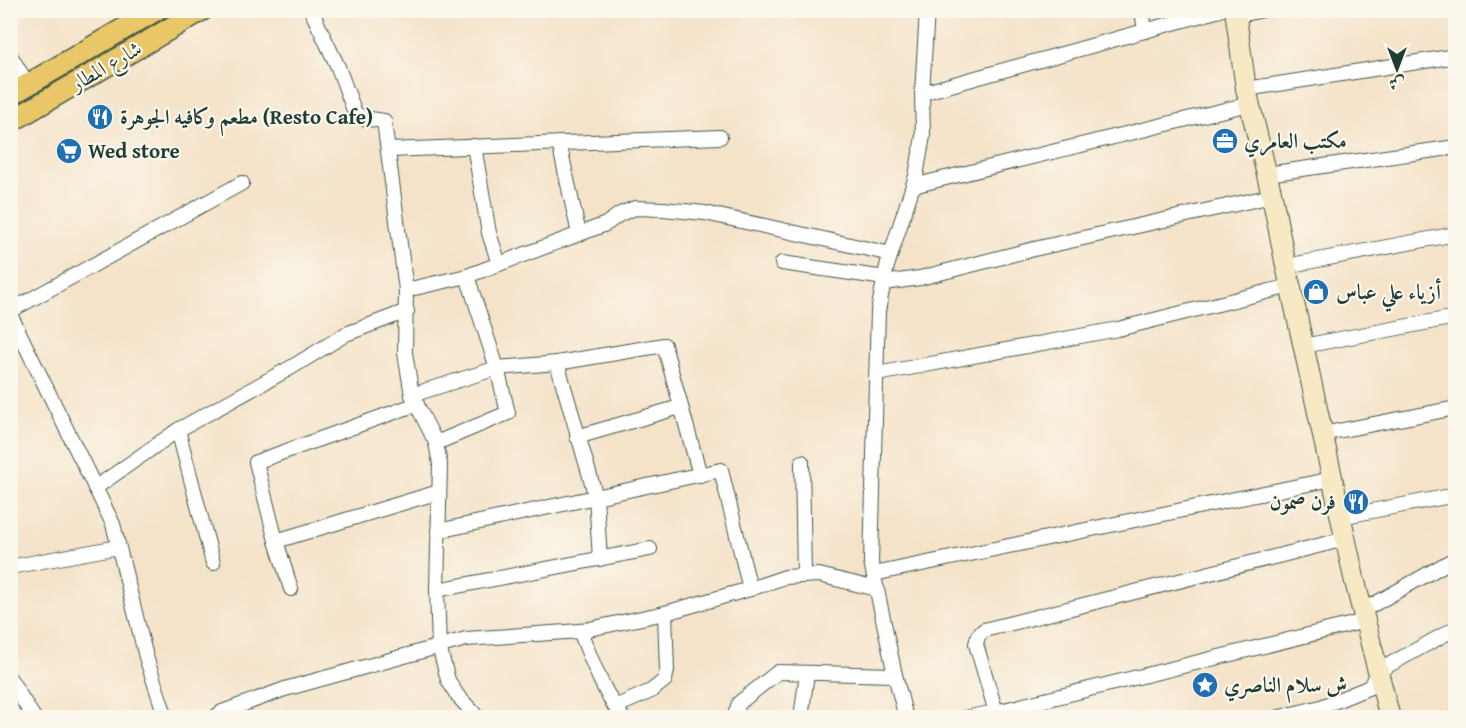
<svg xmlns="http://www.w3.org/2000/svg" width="1466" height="728" viewBox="0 0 1466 728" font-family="'Gentium Book Plus',Amiri,serif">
<rect width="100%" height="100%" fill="#fbf7ec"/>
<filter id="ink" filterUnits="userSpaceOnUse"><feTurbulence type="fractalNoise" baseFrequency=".0167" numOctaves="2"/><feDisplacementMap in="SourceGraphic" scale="12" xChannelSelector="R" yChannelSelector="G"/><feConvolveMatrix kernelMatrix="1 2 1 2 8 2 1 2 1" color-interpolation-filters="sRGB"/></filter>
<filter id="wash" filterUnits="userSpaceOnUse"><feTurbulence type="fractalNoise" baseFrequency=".008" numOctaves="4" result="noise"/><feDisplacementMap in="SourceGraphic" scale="24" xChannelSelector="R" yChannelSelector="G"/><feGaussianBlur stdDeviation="1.35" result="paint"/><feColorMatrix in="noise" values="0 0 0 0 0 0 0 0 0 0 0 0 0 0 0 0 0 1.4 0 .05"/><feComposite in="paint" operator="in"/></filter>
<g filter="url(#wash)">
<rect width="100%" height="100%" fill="#f5e3c9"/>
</g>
<g filter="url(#ink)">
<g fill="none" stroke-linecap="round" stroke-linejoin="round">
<g stroke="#3f564a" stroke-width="16">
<g id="street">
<path d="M311,10L338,67L355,113L363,118L384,121L406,290L405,353L412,395L436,443L440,464L437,590L439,646L448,680L457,695L478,718"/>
<path d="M1142,10L1145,31"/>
<path d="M1235,16L1263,10"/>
<path d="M10,55L28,85"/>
<path d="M1246,89L1456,56"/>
<path d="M922,93L1220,10"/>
<path d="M559,143L579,234"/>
<path d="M474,146L489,233L499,264"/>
<path d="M389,150L720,137"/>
<path d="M1267,174L1456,147"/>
<path d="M913,186L1249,104"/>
<path d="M782,263L885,278"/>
<path d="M1286,266L1456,234"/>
<path d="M884,283L920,278L1034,249L1272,196"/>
<path d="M406,290L467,276L606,224L620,214L635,208L663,209L705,213L891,254"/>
<path d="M10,311L242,183"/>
<path d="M10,314L113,524L146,657L166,718"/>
<path d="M1303,346L1456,317"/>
<path d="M557,363L596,497L600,559"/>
<path d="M877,374L1118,329L1290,286"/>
<path d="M412,395L497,368L557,363L664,345L700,475"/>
<path d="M178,430L213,563"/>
<path d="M1322,434L1456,408"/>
<path d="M577,437L680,407"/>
<path d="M436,443L508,413L497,368L467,276"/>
<path d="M802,462L804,575"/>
<path d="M95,488L178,430L292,367L346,334L407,311"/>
<path d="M1340,517L1456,495"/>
<path d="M438,531L721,470L750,589"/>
<path d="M276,541L439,492"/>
<path d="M10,567L118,547"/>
<path d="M874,574L1332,479"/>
<path d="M291,589L276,541L256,462L417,404"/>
<path d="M437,590L650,549"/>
<path d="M1362,611L1456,558"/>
<path d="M580,631C592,661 603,692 623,718"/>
<path d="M10,679L34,718"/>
<path d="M615,707L651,691L665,680L667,670L665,613"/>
<path d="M996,712L976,644L978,636L984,630L1345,539"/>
<path d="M214,718L222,712L285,689L466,639L580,631L665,613L750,589L785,577L819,575L877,589"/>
<path d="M734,718L739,703L778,672L895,675"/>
<path d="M801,718L807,673"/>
<path d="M906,718L895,675L871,562L878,311L887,266L916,176L923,136L922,93L927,10"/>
<path d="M964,718L996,712L1365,621"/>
<path d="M1276,718L1321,707L1370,687L1378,671L1456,628"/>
<path d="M1453,718L1456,716"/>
</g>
</g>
<g stroke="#3f564a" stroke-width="22">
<path id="secondary" d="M1235,10L1246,89L1272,196L1286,266L1354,578L1390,718"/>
</g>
<g stroke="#3f564a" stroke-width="24">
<g id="primary">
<path d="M10,95L156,10"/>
<path d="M10,122L202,10"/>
</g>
</g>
<use href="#street" stroke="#fff" stroke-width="14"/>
<use href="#secondary" stroke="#f6e9c3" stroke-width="20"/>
<use href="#primary" stroke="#e9c769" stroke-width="21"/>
</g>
</g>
<defs>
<g id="restaurant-disc" transform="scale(1.35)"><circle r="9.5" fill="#1f6fb2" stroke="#fbf7ec"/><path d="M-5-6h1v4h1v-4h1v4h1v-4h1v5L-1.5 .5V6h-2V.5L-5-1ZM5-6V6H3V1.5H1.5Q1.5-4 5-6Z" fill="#fff"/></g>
<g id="office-disc" transform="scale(1.35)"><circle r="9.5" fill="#1f6fb2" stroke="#fbf7ec"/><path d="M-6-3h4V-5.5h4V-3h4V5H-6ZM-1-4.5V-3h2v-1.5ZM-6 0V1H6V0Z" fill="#fff"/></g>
<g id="supermarket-disc" transform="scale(1.35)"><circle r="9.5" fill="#1f6fb2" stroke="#fbf7ec"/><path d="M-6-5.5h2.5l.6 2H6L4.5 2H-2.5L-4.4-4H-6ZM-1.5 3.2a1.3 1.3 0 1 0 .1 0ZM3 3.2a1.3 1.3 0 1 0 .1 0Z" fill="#fff"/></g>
<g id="shop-disc" transform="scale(1.35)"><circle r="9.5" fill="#1f6fb2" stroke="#fbf7ec"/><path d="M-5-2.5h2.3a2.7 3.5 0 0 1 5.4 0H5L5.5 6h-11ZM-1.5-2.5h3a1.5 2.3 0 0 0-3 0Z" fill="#fff"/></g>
<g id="sight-disc" transform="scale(1.35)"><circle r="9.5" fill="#1f6fb2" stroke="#fbf7ec"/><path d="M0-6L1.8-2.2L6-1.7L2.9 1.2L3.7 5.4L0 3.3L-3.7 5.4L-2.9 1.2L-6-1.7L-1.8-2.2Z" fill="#fff"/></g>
</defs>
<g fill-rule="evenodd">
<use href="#restaurant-disc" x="100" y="117"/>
<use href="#office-disc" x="1225" y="141"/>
<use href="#supermarket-disc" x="69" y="151"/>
<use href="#shop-disc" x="1316" y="292"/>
<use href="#restaurant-disc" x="1356" y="502"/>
<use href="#sight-disc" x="1205" y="685"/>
</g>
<g text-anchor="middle" stroke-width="4.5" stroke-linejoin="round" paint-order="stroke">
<g font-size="21" fill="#1f3d34" stroke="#fbf7ec">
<text transform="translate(106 66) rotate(-30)" y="7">شارع المطار</text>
</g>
<g font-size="21" font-weight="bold" fill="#1f3d34" stroke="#fbf7ec" text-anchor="start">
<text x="120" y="124">مطعم وكافيه الجوهرة (Resto Cafe)</text>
<text x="1244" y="148">مكتب العامري</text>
<text x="88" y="158">Wed store</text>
<text x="1336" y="299">أزياء علي عباس</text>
<text x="1336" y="509" text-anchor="end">فرن صمون</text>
<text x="1224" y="692">ش سلام الناصري</text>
</g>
</g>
<rect width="1466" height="728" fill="none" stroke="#fbf7ec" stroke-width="36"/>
<g transform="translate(1397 69) rotate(180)" stroke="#fbf7ec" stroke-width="4.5" paint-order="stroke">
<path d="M0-4.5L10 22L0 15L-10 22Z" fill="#1f3d34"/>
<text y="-9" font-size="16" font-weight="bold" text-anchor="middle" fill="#1f3d34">ش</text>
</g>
</svg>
